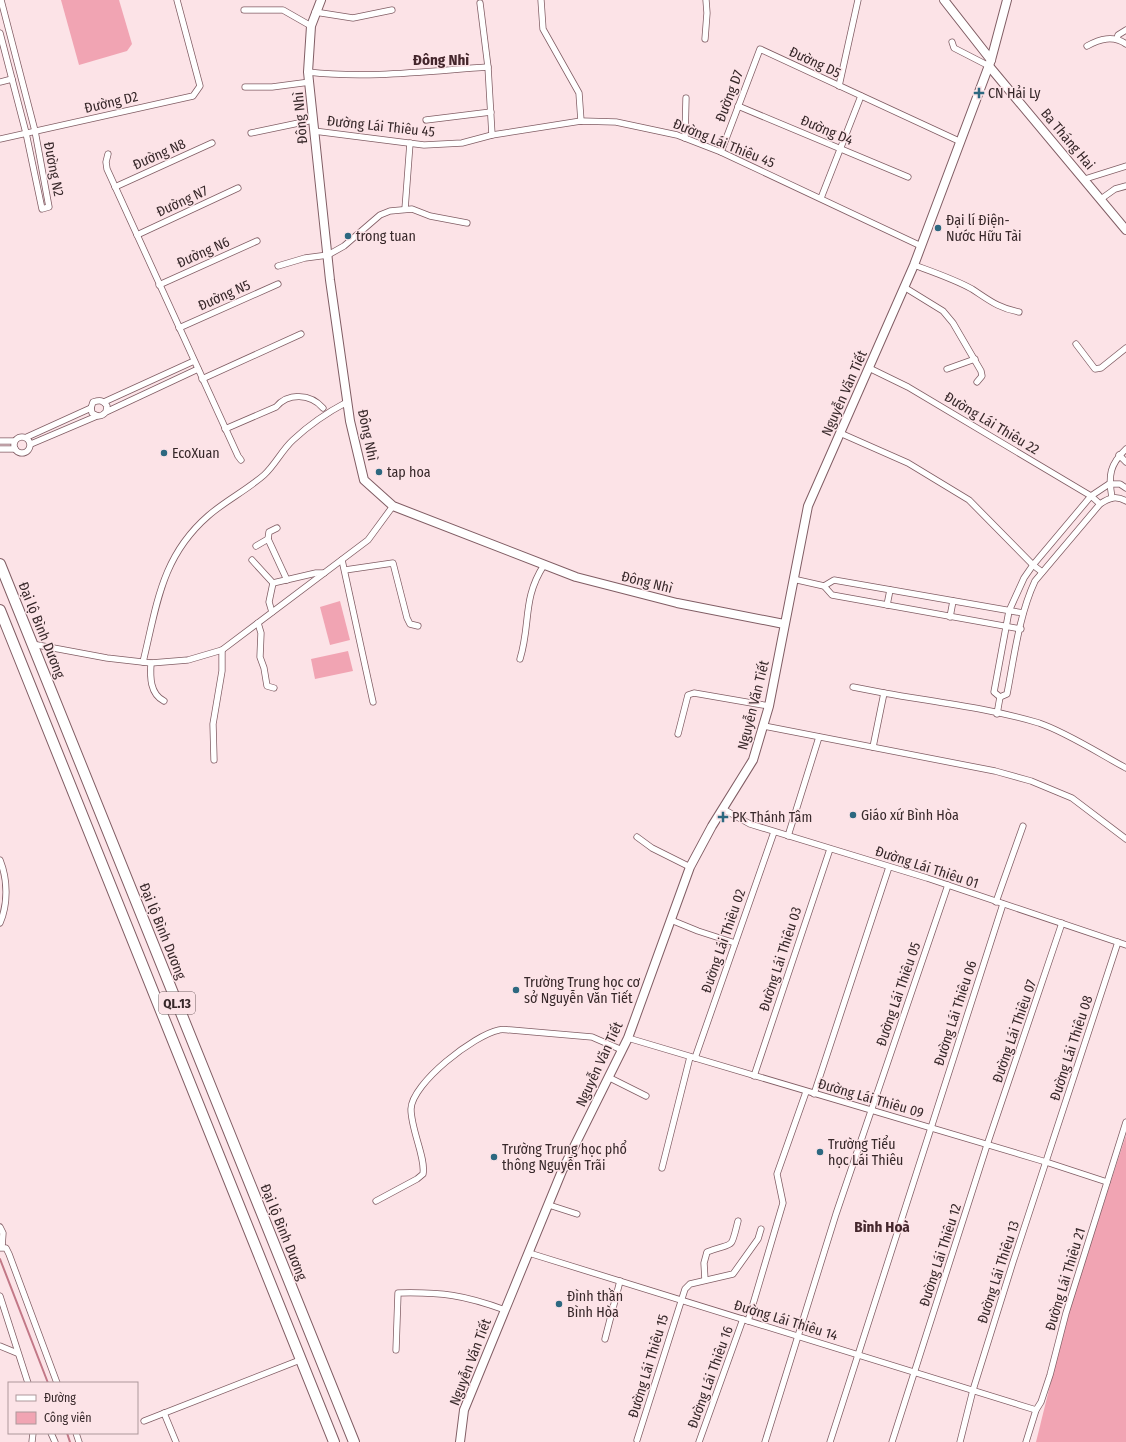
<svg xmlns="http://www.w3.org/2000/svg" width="1126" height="1442" viewBox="0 0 1126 1442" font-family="'Fira Sans Condensed',sans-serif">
<rect width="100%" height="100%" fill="#fce3e7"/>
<g fill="#f1a4b3">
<path d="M61,0H119L132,44L127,51L79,65Z"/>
<path d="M340,601L350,640L330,645L320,607Z"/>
<path d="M348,651L353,671L315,679L311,659Z"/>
<path d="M1126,1135V1442H1036L1068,1313Z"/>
</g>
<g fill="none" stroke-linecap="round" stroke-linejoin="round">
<g stroke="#c27887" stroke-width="2">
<path d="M0,1259L48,1383"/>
<path d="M67,1433L70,1442"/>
</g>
<g stroke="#805d64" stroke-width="7">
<g id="street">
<path d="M541,0L543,29L579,93L581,121"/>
<path d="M480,3L488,67L492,135"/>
<path d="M244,10H283L311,26"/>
<path d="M315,12L353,18L392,10"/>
<path d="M0,33L26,133L42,209L49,207L35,131L1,0"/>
<path d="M705,39L707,13L706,0"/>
<path d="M1117,39L1118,35L1126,30"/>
<path d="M952,42L954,48L989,66"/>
<path d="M1087,46C1100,39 1113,35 1126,44"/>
<path d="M308,72C367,79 429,71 488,67"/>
<path d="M0,82L12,79"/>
<path d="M839,86L858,0"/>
<path d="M245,87H272L310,82"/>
<path d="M738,106L908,177"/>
<path d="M426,120L491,112"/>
<path d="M314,131L424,145L462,143L492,135L581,121L616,122L677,135L721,152L921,246"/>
<path d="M251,133L313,120"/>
<path d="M685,138L686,98"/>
<path d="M0,139L193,96L200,86L177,0"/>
<path d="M721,152L760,49L961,142"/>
<path d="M108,154L106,162L107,169L238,456L241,460"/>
<path d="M1085,179L1126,166"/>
<path d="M115,187L212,143"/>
<path d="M821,198L861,96"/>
<path d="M1101,199L1115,189L1126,186"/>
<path d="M405,209L410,143"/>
<path d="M137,235L238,188"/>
<path d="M914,265C933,272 954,279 972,289C989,300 998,308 1019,312"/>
<path d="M278,266L305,258L328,255L344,246L380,215L390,211L412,209L430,216L467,223"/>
<path d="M159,285L257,241"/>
<path d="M904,287L943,311L953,323L981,371L982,376L977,382"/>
<path d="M179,328L278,284"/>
<path d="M1076,344L1095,369L1101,368L1126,348"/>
<path d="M869,368L908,387L1091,496L1100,504"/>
<path d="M947,369L975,359"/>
<path d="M202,379L301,334"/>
<path d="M104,402L194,361"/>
<path d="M106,412L107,406C103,400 100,400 93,402L91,408L92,413C98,417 101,417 106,412L198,369"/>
<path d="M225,429L276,407C288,393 310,393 323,408"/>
<path d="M840,433L908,463L969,500L1033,565L1042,572"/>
<circle cx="22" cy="445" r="8"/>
<path d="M27,437L91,408"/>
<path d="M0,441H14"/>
<path d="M31,444L97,416"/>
<path d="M0,449H15"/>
<path d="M1119,455L1126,462"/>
<path d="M1112,498C1108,475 1110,464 1126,449"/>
<path d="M268,539L287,580"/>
<path d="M256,546L268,539L269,532L277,528"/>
<path d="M252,560L273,583L269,602L272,612"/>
<path d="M342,560L373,702"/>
<path d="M345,570L393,563L407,618L410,624L418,626"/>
<path d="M793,579L824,586L832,595L1021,629"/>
<path d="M273,583L316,573H324"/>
<path d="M824,586L834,580L1023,613"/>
<path d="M887,605L890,590"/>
<path d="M950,617L953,601"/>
<path d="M258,623L261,633L260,657L264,668L267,686L274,688"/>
<path d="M32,644L107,658L151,663L188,660L222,650L368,540L393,506"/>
<path d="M520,659C531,623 522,599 544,565"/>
<path d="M143,662C157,605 161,557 208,516C225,501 247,490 264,475C275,465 282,450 293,440C309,425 328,412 347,402"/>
<path d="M151,663C150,677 150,694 164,701"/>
<path d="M853,687L884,693"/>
<path d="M1000,697L994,692L1009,611L1024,578L1033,565L1091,496L1109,484H1120L1126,488"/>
<path d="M1000,697L1007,694C1014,658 1019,615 1035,581L1100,504C1109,498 1116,495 1126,501"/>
<path d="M997,714L1000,697"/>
<path d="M764,726L995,771L1031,781L1072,798L1126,839"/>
<path d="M678,734L688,695L694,693L769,706"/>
<path d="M873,747L884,693C935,702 989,708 1039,723C1066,732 1100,754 1126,768"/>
<path d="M214,760L213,724L222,671V650"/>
<path d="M723,809L750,824L927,878L1126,945"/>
<path d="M788,836L819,737"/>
<path d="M637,837L652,848L690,867"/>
<path d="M0,860C8,880 8,904 0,923"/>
<path d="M996,902L1023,826"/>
<path d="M671,920L698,931L735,943"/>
<path d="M628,1038L1046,1162L1107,1182"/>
<path d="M695,1058L774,832"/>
<path d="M754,1076L830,849"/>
<path d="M608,1077L646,1096"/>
<path d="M814,1094L889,867"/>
<path d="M662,1168L690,1057"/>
<path d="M376,1201L417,1179L423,1174C426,1158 411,1130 411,1109C412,1083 474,1035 499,1030C502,1029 507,1030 511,1030L592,1037L622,1050"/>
<path d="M549,1205L577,1214"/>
<path d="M0,1227L3,1233L2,1247"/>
<path d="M0,1248H6L9,1254L57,1383"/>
<path d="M529,1253L1036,1410"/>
<path d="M705,1280L704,1263L707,1252C735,1241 730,1252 738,1221"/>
<path d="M0,1296L28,1383"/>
<path d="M748,1321L783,1203L777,1174L806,1092"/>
<path d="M605,1339L620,1281"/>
<path d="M0,1346L17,1353"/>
<path d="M396,1350L398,1293C442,1292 464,1295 505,1310"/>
<path d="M164,1413L176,1442"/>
<path d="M144,1421L300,1360"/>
<path d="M51,1433L55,1442"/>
<path d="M76,1433L79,1442"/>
<path d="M637,1440L685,1289L690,1284L733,1274L758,1239L761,1229"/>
<path d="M32,1442L33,1433"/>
<path d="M699,1442L743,1319"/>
<path d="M765,1442L836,1214L948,885"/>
<path d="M830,1442L1003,904"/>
<path d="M892,1442L987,1145L1062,923"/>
<path d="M960,1442L973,1390L1013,1262L1118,942"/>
<path d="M1026,1442L1036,1410L1041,1402L1050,1375L1066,1313L1126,1122"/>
</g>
</g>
<g stroke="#805d64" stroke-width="10">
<g id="secondary">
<path d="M321,0L311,26L308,72L330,280L350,421L364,480L393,506L576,577L677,603L784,624"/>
<path d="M944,0L991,60"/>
<path d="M989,66L1126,230"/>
<path d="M460,1442L464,1410L562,1171L628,1038L690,867L712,826L753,760L769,706L808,506L914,265L991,60L1007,0"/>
</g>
</g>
<g stroke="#805d64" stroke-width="12">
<g id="highway">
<path d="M0,564L354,1442"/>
<path d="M0,610L334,1442"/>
</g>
</g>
<use href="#street" stroke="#fff" stroke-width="5.5"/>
<use href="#secondary" stroke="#fff" stroke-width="8"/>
<use href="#highway" stroke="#fff" stroke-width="10"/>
</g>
<g fill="#2d6880" stroke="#fce3e7" stroke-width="1.5">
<path d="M977 87h4v4h4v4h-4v4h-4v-4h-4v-4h4z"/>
<circle cx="938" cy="228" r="4"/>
<circle cx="348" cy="236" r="4"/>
<circle cx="164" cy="453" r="4"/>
<circle cx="379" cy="472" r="4"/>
<circle cx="853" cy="815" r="4"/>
<path d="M721 811h4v4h4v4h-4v4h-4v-4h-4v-4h4z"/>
<circle cx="516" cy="990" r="4"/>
<circle cx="820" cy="1152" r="4"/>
<circle cx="494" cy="1157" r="4"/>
<circle cx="559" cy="1304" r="4"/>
</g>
<g text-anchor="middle" stroke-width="3" stroke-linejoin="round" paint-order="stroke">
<rect fill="#fce3e7" stroke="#726063" stroke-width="1" x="159" y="992" width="36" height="22" rx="3"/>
<g font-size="13" font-weight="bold" fill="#37282a">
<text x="177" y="1008">QL.13</text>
</g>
<g font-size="14" fill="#37282a" stroke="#fce3e7">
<text transform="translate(815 62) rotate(25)" y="5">Đường D5</text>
<text transform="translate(729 96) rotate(-69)" y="5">Đường D7</text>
<text transform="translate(111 102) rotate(-13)" y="5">Đường D2</text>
<text transform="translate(300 118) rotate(-95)" y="5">Đông Nhì</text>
<text transform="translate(381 126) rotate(6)" y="5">Đường Lái Thiêu 45</text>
<text transform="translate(827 130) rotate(23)" y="5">Đường D4</text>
<text transform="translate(1068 139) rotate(50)" y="5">Ba Tháng Hai</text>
<text transform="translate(724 143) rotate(22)" y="5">Đường Lái Thiêu 45</text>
<text transform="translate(159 154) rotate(-24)" y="5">Đường N8</text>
<text transform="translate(54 169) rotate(79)" y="5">Đường N2</text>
<text transform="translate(182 201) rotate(-25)" y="5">Đường N7</text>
<text transform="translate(203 252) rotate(-24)" y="5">Đường N6</text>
<text transform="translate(224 295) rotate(-24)" y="5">Đường N5</text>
<text transform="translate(844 393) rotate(-66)" y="5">Nguyễn Văn Tiết</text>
<text transform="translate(992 423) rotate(31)" y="5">Đường Lái Thiêu 22</text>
<text transform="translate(368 435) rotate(78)" y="5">Đông Nhì</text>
<text transform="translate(647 582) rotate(14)" y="5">Đông Nhì</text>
<text transform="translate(42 630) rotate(68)" y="5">Đại lộ Bình Dương</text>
<text transform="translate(753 705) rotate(-76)" y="5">Nguyễn Văn Tiết</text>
<text transform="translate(927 867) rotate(18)" y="5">Đường Lái Thiêu 01</text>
<text transform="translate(163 931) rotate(68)" y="5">Đại lộ Bình Dương</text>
<text transform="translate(723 941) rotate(-71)" y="5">Đường Lái Thiêu 02</text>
<text transform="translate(780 959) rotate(-72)" y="5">Đường Lái Thiêu 03</text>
<text transform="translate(898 994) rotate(-71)" y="5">Đường Lái Thiêu 05</text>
<text transform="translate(955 1013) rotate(-72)" y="5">Đường Lái Thiêu 06</text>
<text transform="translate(1014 1031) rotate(-71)" y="5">Đường Lái Thiêu 07</text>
<text transform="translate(1071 1048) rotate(-72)" y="5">Đường Lái Thiêu 08</text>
<text transform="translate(599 1064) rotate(-65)" y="5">Nguyễn Văn Tiết</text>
<text transform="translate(871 1098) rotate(16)" y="5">Đường Lái Thiêu 09</text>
<text transform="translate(284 1232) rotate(68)" y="5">Đại lộ Bình Dương</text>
<text transform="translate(940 1255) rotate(-72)" y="5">Đường Lái Thiêu 12</text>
<text transform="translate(998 1272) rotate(-72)" y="5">Đường Lái Thiêu 13</text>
<text transform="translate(1065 1279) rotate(-73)" y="5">Đường Lái Thiêu 21</text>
<text transform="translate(786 1320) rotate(17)" y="5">Đường Lái Thiêu 14</text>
<text transform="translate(470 1362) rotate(-69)" y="5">Nguyễn Văn Tiết</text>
<text transform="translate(648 1366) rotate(-73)" y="5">Đường Lái Thiêu 15</text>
<text transform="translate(710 1377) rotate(-70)" y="5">Đường Lái Thiêu 16</text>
</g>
<g font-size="14" fill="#37282a" stroke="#fce3e7" text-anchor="start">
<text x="988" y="98">CN Hải Ly</text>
<text x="946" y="225">Đại lí Điện-<tspan x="946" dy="16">Nước Hữu Tài</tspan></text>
<text x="356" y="241">trong tuan</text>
<text x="172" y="458">EcoXuan</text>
<text x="387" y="477">tap hoa</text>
<text x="861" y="820">Giáo xứ Bình Hòa</text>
<text x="732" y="822">PK Thánh Tâm</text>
<text x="524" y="987">Trường Trung học cơ<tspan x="524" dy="16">sở Nguyễn Văn Tiết</tspan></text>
<text x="828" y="1149">Trường Tiểu<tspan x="828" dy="16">học Lái Thiêu</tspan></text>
<text x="502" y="1154">Trường Trung học phổ<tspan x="502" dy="16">thông Nguyễn Trãi</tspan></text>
<text x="567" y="1301">Đình thần<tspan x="567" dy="16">Bình Hòa</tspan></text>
</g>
<g font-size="15" font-weight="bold" fill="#44262c" stroke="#fce3e7">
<text x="441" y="65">Đông Nhì</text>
<text x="882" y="1232">Bình Hoà</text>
</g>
</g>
<rect x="8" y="1382" width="130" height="52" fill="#fce3e7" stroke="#ad989b"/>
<rect x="16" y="1395" width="20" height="6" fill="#ffffff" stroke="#ad989b"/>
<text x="44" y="1402" font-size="12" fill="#37282a">Đường</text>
<rect x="16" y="1412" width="20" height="12" fill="#f1a4b3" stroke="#ad989b"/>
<text x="44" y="1422" font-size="12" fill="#37282a">Công viên</text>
</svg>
